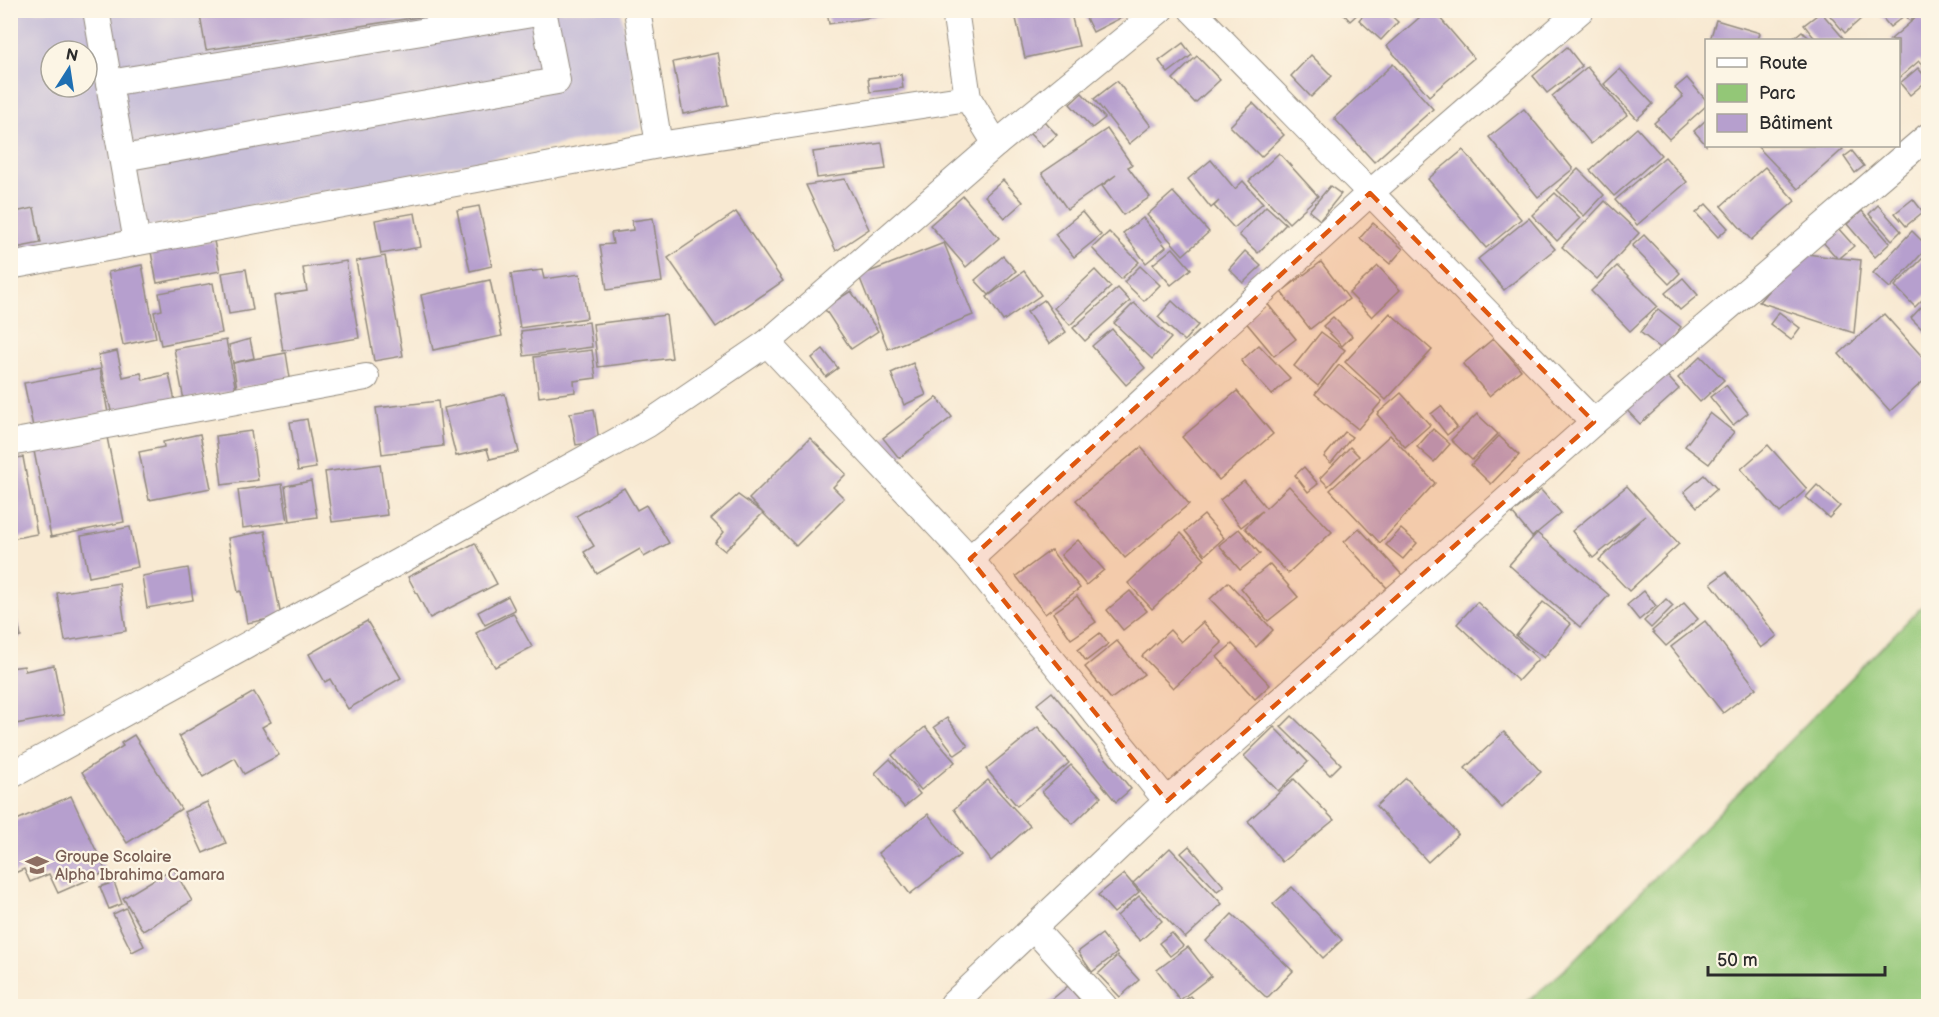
<svg xmlns="http://www.w3.org/2000/svg" width="1939" height="1017" viewBox="0 0 1939 1017" font-family="'Balsamiq Sans',sans-serif">
<rect width="100%" height="100%" fill="#fcf5e5"/>
<filter id="ink" filterUnits="userSpaceOnUse"><feTurbulence type="fractalNoise" baseFrequency=".0167" numOctaves="2"/><feDisplacementMap in="SourceGraphic" scale="12" xChannelSelector="R" yChannelSelector="G"/><feConvolveMatrix kernelMatrix="1 2 1 2 8 2 1 2 1" color-interpolation-filters="sRGB"/></filter>
<filter id="wash" filterUnits="userSpaceOnUse"><feTurbulence type="fractalNoise" baseFrequency=".008" numOctaves="4" result="noise"/><feDisplacementMap in="SourceGraphic" scale="24" xChannelSelector="R" yChannelSelector="G"/><feGaussianBlur stdDeviation="1.35" result="paint"/><feColorMatrix in="noise" values="0 0 0 0 0 0 0 0 0 0 0 0 0 0 0 0 0 1.4 0 .05"/><feComposite in="paint" operator="in"/></filter>
<g filter="url(#wash)">
<rect width="100%" height="100%" fill="#f8e9d2"/>
<path fill="#c8bfd8" fill-rule="evenodd" d="M11,11H621L642,128L11,254ZM51,51H87V87H51Z"/>
<path fill="#93c777" stroke="#5f7951" stroke-width="1.5" d="M1928,600V1006H1522L1562,972Z"/>
<g id="blocks">
<g fill="#b69fce">
<path d="M199,10H450V12L206,50Z"/>
<path d="M827,10H904L905,12L829,24Z"/>
<path d="M1030,10H1070L1079,46L1025,58L1015,14Z"/>
<path d="M1082,10H1136L1093,32Z"/>
<path d="M1340,10H1362L1350,21Z"/>
<path d="M1368,10H1385L1398,22L1381,40L1359,20Z"/>
<path d="M1428,10H1433L1474,58L1429,96L1387,46Z"/>
<path d="M1825,10H1871L1845,33Z"/>
<path d="M1876,10H1911L1916,16L1910,21L1905,15L1890,27Z"/>
<path d="M1821,12L1845,40H1816L1804,25Z"/>
<path d="M1919,15L1928,26V72L1919,61L1898,79V40H1890Z"/>
<path d="M1716,20L1760,33L1758,40H1710Z"/>
<path d="M1802,31L1811,40H1791Z"/>
<path d="M1183,43L1192,55L1168,73L1159,61Z"/>
<path d="M1567,47L1582,66L1547,93L1533,76Z"/>
<path d="M718,53L728,105L683,114L673,62Z"/>
<path d="M1311,55L1332,76L1311,97L1291,76Z"/>
<path d="M1197,56L1220,80L1195,103L1173,79Z"/>
<path d="M1393,64L1433,109L1374,162L1334,118Z"/>
<path d="M1587,67L1627,115L1591,144L1552,96Z"/>
<path d="M1918,68L1928,80L1910,95L1900,83Z"/>
<path d="M1620,69L1653,104L1637,119L1604,84Z"/>
<path d="M901,74L903,88L870,92L868,78Z"/>
<path d="M1687,78L1706,100V106L1669,139L1654,123L1683,97L1675,88Z"/>
<path d="M1117,81L1151,126L1129,144L1094,99Z"/>
<path d="M1082,93L1105,118L1092,128L1070,104Z"/>
<path d="M1253,103L1284,135L1261,157L1230,126Z"/>
<path d="M1524,109L1573,169L1538,197L1489,137Z"/>
<path d="M1043,120L1057,135L1043,147L1029,133Z"/>
<path d="M1706,120V145L1694,131Z"/>
<path d="M1637,128L1661,155L1614,196L1590,170Z"/>
<path d="M1107,129L1132,165L1128,167L1150,197L1123,215L1102,186L1116,175L1067,209L1042,173Z"/>
<path d="M882,143L886,169L817,178L813,152Z"/>
<path d="M1757,146H1839L1843,149L1798,189Z"/>
<path d="M1463,150L1521,219L1486,248L1428,179Z"/>
<path d="M1852,151L1864,166L1855,173L1844,157Z"/>
<path d="M1279,153L1318,196L1289,223L1249,181Z"/>
<path d="M1665,157L1687,182L1637,225L1615,200Z"/>
<path d="M1211,160L1235,189L1243,181L1263,203L1234,228L1214,206L1219,201L1211,208L1188,179Z"/>
<path d="M1765,167L1795,201L1751,240L1721,206Z"/>
<path d="M1578,169L1604,195L1584,216L1557,190Z"/>
<path d="M845,179L869,229L836,251L806,185Z"/>
<path d="M1003,180L1023,202L1005,218L985,196Z"/>
<path d="M1330,186L1341,194L1320,220L1309,211Z"/>
<path d="M1173,192L1209,232L1183,255L1147,215Z"/>
<path d="M1555,193L1580,218L1557,241L1532,215Z"/>
<path d="M963,196L999,238L966,267L930,225Z"/>
<path d="M1913,199L1923,212L1906,226L1895,213Z"/>
<path d="M1605,201L1639,233L1597,279L1562,247Z"/>
<path d="M1706,204L1728,228L1718,237L1696,213Z"/>
<path d="M1878,205L1901,231L1892,240L1869,214Z"/>
<path d="M479,206L492,266L470,271L457,210Z"/>
<path d="M1266,206L1286,224L1258,253L1239,235Z"/>
<path d="M34,208L41,243L10,249V213Z"/>
<path d="M1862,211L1890,243L1875,257L1847,224Z"/>
<path d="M736,212L783,281L716,327L668,258Z"/>
<path d="M1082,212L1101,235L1074,257L1055,234Z"/>
<path d="M415,213L421,247L381,254L375,220Z"/>
<path d="M653,218L662,282L607,290L600,245L613,244L611,233L633,230L632,221Z"/>
<path d="M1143,218L1166,247L1146,263L1123,233Z"/>
<path d="M1529,218L1555,249L1504,290L1478,259Z"/>
<path d="M1373,223L1403,249L1390,264L1360,238Z"/>
<path d="M1837,227L1854,246L1840,258L1861,260L1854,333L1759,302L1799,253L1837,258L1822,241Z"/>
<path d="M1912,231L1928,247L1890,288L1873,273Z"/>
<path d="M1109,232L1139,262L1121,279L1092,248Z"/>
<path d="M1644,235L1680,273L1669,284L1632,246Z"/>
<path d="M214,241L220,271L157,283L151,252Z"/>
<path d="M944,243L973,315L888,349L859,276Z"/>
<path d="M1173,248L1191,269L1171,285L1153,264Z"/>
<path d="M1245,251L1261,266L1243,283L1229,269Z"/>
<path d="M385,256L403,356L374,361L356,261Z"/>
<path d="M1003,256L1016,271L989,295L975,280Z"/>
<path d="M1925,256L1928,260V294L1915,307L1895,286Z"/>
<path d="M346,261L359,338L283,351L274,296L307,291L303,268Z"/>
<path d="M1321,262L1349,299L1310,329L1281,292Z"/>
<path d="M142,265L156,338L123,345L108,272Z"/>
<path d="M1140,266L1160,285L1144,301L1124,282Z"/>
<path d="M1378,266L1400,290L1372,317L1349,293Z"/>
<path d="M1617,266L1657,306L1630,331L1591,291Z"/>
<path d="M246,269L253,310L229,314L222,273Z"/>
<path d="M542,270L544,279L580,274L587,318L520,328L511,274Z"/>
<path d="M1095,270L1111,287L1070,325L1054,308Z"/>
<path d="M1024,271L1041,295L1003,321L987,297Z"/>
<path d="M1683,278L1698,295L1680,310L1665,293Z"/>
<path d="M490,280L502,336L433,350L421,295Z"/>
<path d="M213,283L222,333L161,345L154,312L162,310L159,293Z"/>
<path d="M1118,288L1130,301L1085,341L1073,328Z"/>
<path d="M851,291L878,331L851,349L824,308Z"/>
<path d="M1044,300L1066,332L1049,344L1027,312Z"/>
<path d="M1928,300V335L1911,318Z"/>
<path d="M1172,301L1198,325L1184,341L1158,317Z"/>
<path d="M1266,302L1296,339L1274,356L1244,320Z"/>
<path d="M1134,303L1171,338L1152,359L1114,323Z"/>
<path d="M1658,309L1681,327L1663,350L1640,332Z"/>
<path d="M1779,312L1800,328L1791,340L1770,324Z"/>
<path d="M1390,313L1432,350L1386,400L1345,362Z"/>
<path d="M1884,314L1928,363V377L1890,411L1839,354Z"/>
<path d="M666,315L672,358L598,367L593,324Z"/>
<path d="M1333,317L1352,336L1342,346L1323,326Z"/>
<path d="M589,322L592,347L524,356L521,331Z"/>
<path d="M1112,329L1145,368L1126,385L1092,346Z"/>
<path d="M1321,332L1345,350L1318,386L1294,366Z"/>
<path d="M1494,338L1521,370L1489,396L1463,364Z"/>
<path d="M250,339L254,358L233,363L229,345Z"/>
<path d="M226,340L236,390L184,400L174,349Z"/>
<path d="M1259,345L1290,378L1272,395L1241,361Z"/>
<path d="M823,349L838,368L826,377L812,358Z"/>
<path d="M592,350L596,378L574,381L575,392L539,397L534,357Z"/>
<path d="M117,351L123,377L141,373L143,380L169,374L175,401L112,415L98,355Z"/>
<path d="M286,353L290,378L237,388L233,363Z"/>
<path d="M1701,356L1724,380L1700,402L1678,378Z"/>
<path d="M913,363L926,395L904,405L891,373Z"/>
<path d="M1339,365L1382,401L1358,429L1315,394Z"/>
<path d="M100,369L108,413L33,427L24,383Z"/>
<path d="M1662,370L1679,389L1640,424L1622,405Z"/>
<path d="M1726,385L1748,413L1733,425L1710,397Z"/>
<path d="M1237,391L1273,434L1219,480L1182,437Z"/>
<path d="M1401,393L1430,425L1405,447L1377,414Z"/>
<path d="M505,394L519,452L490,459L487,449L456,456L444,408Z"/>
<path d="M937,397L952,417L899,458L883,438Z"/>
<path d="M438,401L443,446L382,454L376,408Z"/>
<path d="M1441,406L1457,427L1447,435L1431,414Z"/>
<path d="M594,409L599,441L576,445L570,413Z"/>
<path d="M1710,413L1734,432L1709,464L1685,446Z"/>
<path d="M1477,414L1498,434L1472,460L1451,440Z"/>
<path d="M307,419L316,468L298,471L290,422Z"/>
<path d="M1433,429L1450,444L1434,462L1417,447Z"/>
<path d="M251,431L258,480L222,485L216,436Z"/>
<path d="M1345,432L1352,437L1331,463L1324,457Z"/>
<path d="M200,434L211,488L149,500L139,452L164,447L163,442Z"/>
<path d="M1390,435L1435,483L1380,543L1330,490Z"/>
<path d="M1499,436L1519,455L1491,484L1471,465Z"/>
<path d="M107,437L124,522L51,537L34,451Z"/>
<path d="M810,438L846,474L833,487L844,498L796,546L763,513L725,551L715,543L724,532L711,519L738,495L763,513L749,499Z"/>
<path d="M1768,445L1807,489L1780,513L1741,469Z"/>
<path d="M1141,447L1189,504L1125,558L1076,500Z"/>
<path d="M1350,447L1359,456L1328,486L1320,478Z"/>
<path d="M23,457L37,534L10,539V459Z"/>
<path d="M380,464L387,515L332,522L325,472Z"/>
<path d="M1304,467L1318,484L1308,492L1295,475Z"/>
<path d="M1704,475L1717,489L1697,507L1684,492Z"/>
<path d="M311,481L317,517L290,521L285,486Z"/>
<path d="M1244,481L1266,508L1289,486L1332,532L1288,573L1245,528L1262,511L1241,527L1220,500Z"/>
<path d="M282,484L288,522L243,528L238,490Z"/>
<path d="M1817,485L1840,506L1829,518L1806,497Z"/>
<path d="M1627,486L1679,544L1629,591L1599,560L1645,516L1593,558L1572,531Z"/>
<path d="M624,488L637,510L646,505L669,543L644,557L640,549L597,574L584,552L594,546L576,516Z"/>
<path d="M1541,490L1561,513L1532,537L1512,513Z"/>
<path d="M1204,515L1224,538L1205,555L1185,531Z"/>
<path d="M130,527L138,567L89,577L81,536Z"/>
<path d="M1359,528L1402,575L1387,588L1344,542Z"/>
<path d="M1239,529L1260,554L1240,570L1219,545Z"/>
<path d="M1401,529L1417,543L1403,559L1386,545Z"/>
<path d="M265,531L281,617L247,623L241,591L238,592L228,538Z"/>
<path d="M1181,533L1205,559L1152,609L1128,583Z"/>
<path d="M1537,533L1609,595L1580,627L1509,565Z"/>
<path d="M1078,540L1104,570L1086,585L1061,555Z"/>
<path d="M475,543L497,584L430,618L408,577Z"/>
<path d="M1051,550L1080,588L1045,614L1016,576Z"/>
<path d="M1270,564L1298,597L1268,621L1241,588Z"/>
<path d="M188,568L193,600L147,608L142,576Z"/>
<path d="M1726,572L1777,636L1761,648L1711,583Z"/>
<path d="M1228,582L1273,630L1256,647L1210,599Z"/>
<path d="M119,583L126,631L65,641L57,593Z"/>
<path d="M10,588L18,617L10,619Z"/>
<path d="M1130,591L1147,611L1123,630L1107,610Z"/>
<path d="M1644,591L1656,606L1639,620L1627,605Z"/>
<path d="M508,596L515,610L485,625L478,612Z"/>
<path d="M1077,596L1096,622L1071,639L1053,613Z"/>
<path d="M1666,599L1673,606L1651,628L1644,621Z"/>
<path d="M1477,602L1538,659L1518,681L1457,624Z"/>
<path d="M1543,602L1571,624L1544,658L1516,636Z"/>
<path d="M1684,603L1698,619L1666,646L1652,631Z"/>
<path d="M513,613L532,647L495,667L476,633Z"/>
<path d="M17,619L21,637L10,639V621Z"/>
<path d="M367,621L401,678L348,709L330,679L325,682L309,654Z"/>
<path d="M1705,621L1756,688L1723,713L1671,647Z"/>
<path d="M1203,622L1222,643L1173,688L1142,656L1170,630L1181,642Z"/>
<path d="M1100,633L1108,644L1086,661L1078,650Z"/>
<path d="M1117,641L1144,674L1111,699L1085,667Z"/>
<path d="M1232,644L1270,685L1255,699L1217,657Z"/>
<path d="M54,665L64,715L10,725V668L24,666L25,671Z"/>
<path d="M254,692L271,722L262,727L279,755L244,774L235,758L203,777L179,736Z"/>
<path d="M1052,692L1131,789L1116,802L1037,704Z"/>
<path d="M1292,716L1341,764L1330,775L1281,727Z"/>
<path d="M947,718L968,746L955,755L934,727Z"/>
<path d="M925,727L955,762L921,790L892,755Z"/>
<path d="M1038,727L1069,763L1017,806L986,769Z"/>
<path d="M1274,727L1308,762L1278,791L1244,756Z"/>
<path d="M1504,732L1541,772L1502,808L1465,768Z"/>
<path d="M134,735L181,809L127,843L82,772L123,746L121,743Z"/>
<path d="M890,759L920,794L904,807L875,773Z"/>
<path d="M1071,765L1101,797L1073,824L1042,792Z"/>
<path d="M1406,778L1458,834L1428,862L1376,806Z"/>
<path d="M1294,779L1334,820L1282,862L1248,821Z"/>
<path d="M988,780L1030,826L991,861L954,809Z"/>
<path d="M71,796L106,872L58,893L49,874L30,882L24,869L10,875V823Z"/>
<path d="M207,802L226,843L203,853L184,812Z"/>
<path d="M928,814L960,855L910,894L878,853Z"/>
<path d="M1189,846L1224,886L1217,891L1181,853Z"/>
<path d="M1170,848L1222,904L1185,938L1133,883Z"/>
<path d="M173,868L192,901L143,931L123,898Z"/>
<path d="M1124,874L1139,892L1114,913L1098,895Z"/>
<path d="M114,882L122,904L109,909L100,887Z"/>
<path d="M1292,887L1342,940L1323,958L1273,904Z"/>
<path d="M1139,896L1162,921L1140,941L1117,916Z"/>
<path d="M126,908L144,946L132,952L113,914Z"/>
<path d="M1232,914L1293,971L1267,998L1206,941Z"/>
<path d="M1172,933L1183,946L1170,956L1159,943Z"/>
<path d="M1102,934L1117,953L1092,972L1078,952Z"/>
<path d="M1188,947L1211,976L1180,1000L1157,970Z"/>
<path d="M1117,956L1139,980L1120,997L1098,974Z"/>
<path d="M1068,986L1085,1006H1044Z"/>
<path d="M1191,996L1199,1006H1177Z"/>
</g>
</g>
</g>
<g filter="url(#ink)">
<use href="#blocks" fill-opacity="0" stroke="#928a7e" stroke-width="1.5"/>
<g fill="none" stroke-linecap="round" stroke-linejoin="round">
<g stroke="#928a7e" stroke-width="28">
<g id="minor">
<path d="M96,10L137,242"/>
<path d="M637,10L659,145"/>
<path d="M955,10L968,98"/>
<path d="M1192,10L1594,422"/>
<path d="M109,83L544,12"/>
<path d="M123,158L557,81L543,10"/>
<path d="M10,266L659,145L968,98L996,144"/>
<path d="M767,343L970,559L1167,801"/>
<path d="M10,443L366,377"/>
<path d="M970,559L1370,193L1581,10"/>
<path d="M10,776L648,424L767,343L996,144L1160,10"/>
<path d="M1033,928L1104,1006"/>
<path d="M953,1004L1167,801L1594,422L1928,136"/>
</g>
</g>
<use href="#minor" stroke="#fff" stroke-width="26"/>
</g>
</g>
<path fill="#df570e" fill-opacity="0.2" stroke="#df570e" stroke-width="4.5" stroke-dasharray="12 8" stroke-linejoin="round" d="M1370,193L1594,422L1167,801L970,559Z"/>
<defs>
<g id="school-bare" transform="scale(1.8)"><path d="M0-5L7-2L0 1L-7-2ZM-4 1L0 2.5L4 1V4Q0 6-4 4Z" fill="#8d6e63" stroke="#fcf5e5" stroke-width="2.5" paint-order="stroke"/></g>
</defs>
<g fill-rule="evenodd">
<use href="#school-bare" x="37" y="865"/>
</g>
<g text-anchor="middle" stroke-width="4.5" stroke-linejoin="round" paint-order="stroke">
<g font-size="16" fill="#785e54" stroke="#fcf5e5" text-anchor="start">
<text x="55" y="862">Groupe Scolaire<tspan x="55" dy="18">Alpha Ibrahima Camara</tspan></text>
</g>
</g>
<rect width="1939" height="1017" fill="none" stroke="#fcf5e5" stroke-width="36"/>
<rect x="1705" y="39" width="195" height="108" fill="#fcf5e5" stroke="#a8a49b" stroke-width="1.5"/>
<rect x="1717" y="58" width="30" height="9" fill="#ffffff" stroke="#a8a49b" stroke-width="1.5"/>
<text x="1759" y="69" font-size="18" fill="#2b2b2b">Route</text>
<rect x="1717" y="84" width="30" height="18" fill="#93c777" stroke="#a8a49b" stroke-width="1.5"/>
<text x="1759" y="99" font-size="18" fill="#2b2b2b">Parc</text>
<rect x="1717" y="114" width="30" height="18" fill="#b69fce" stroke="#a8a49b" stroke-width="1.5"/>
<text x="1759" y="129" font-size="18" fill="#2b2b2b">Bâtiment</text>
<g transform="translate(69 69) rotate(12)"><circle r="28" fill="#fcf5e5" stroke="#a8a49b" stroke-width="1.5"/>
<path d="M0-4.5L10 22L0 15L-10 22Z" fill="#1f6fb2"/>
<text y="-9" font-size="16" font-weight="bold" text-anchor="middle" fill="#2b2b2b">N</text>
</g>
<path d="M1708 966v9h177v-9" fill="none" stroke="#2b2b2b" stroke-width="3"/>
<text x="1717" y="966" font-size="18" fill="#2b2b2b" stroke="#fcf5e5" stroke-width="4.5" paint-order="stroke">50 m</text>
</svg>
